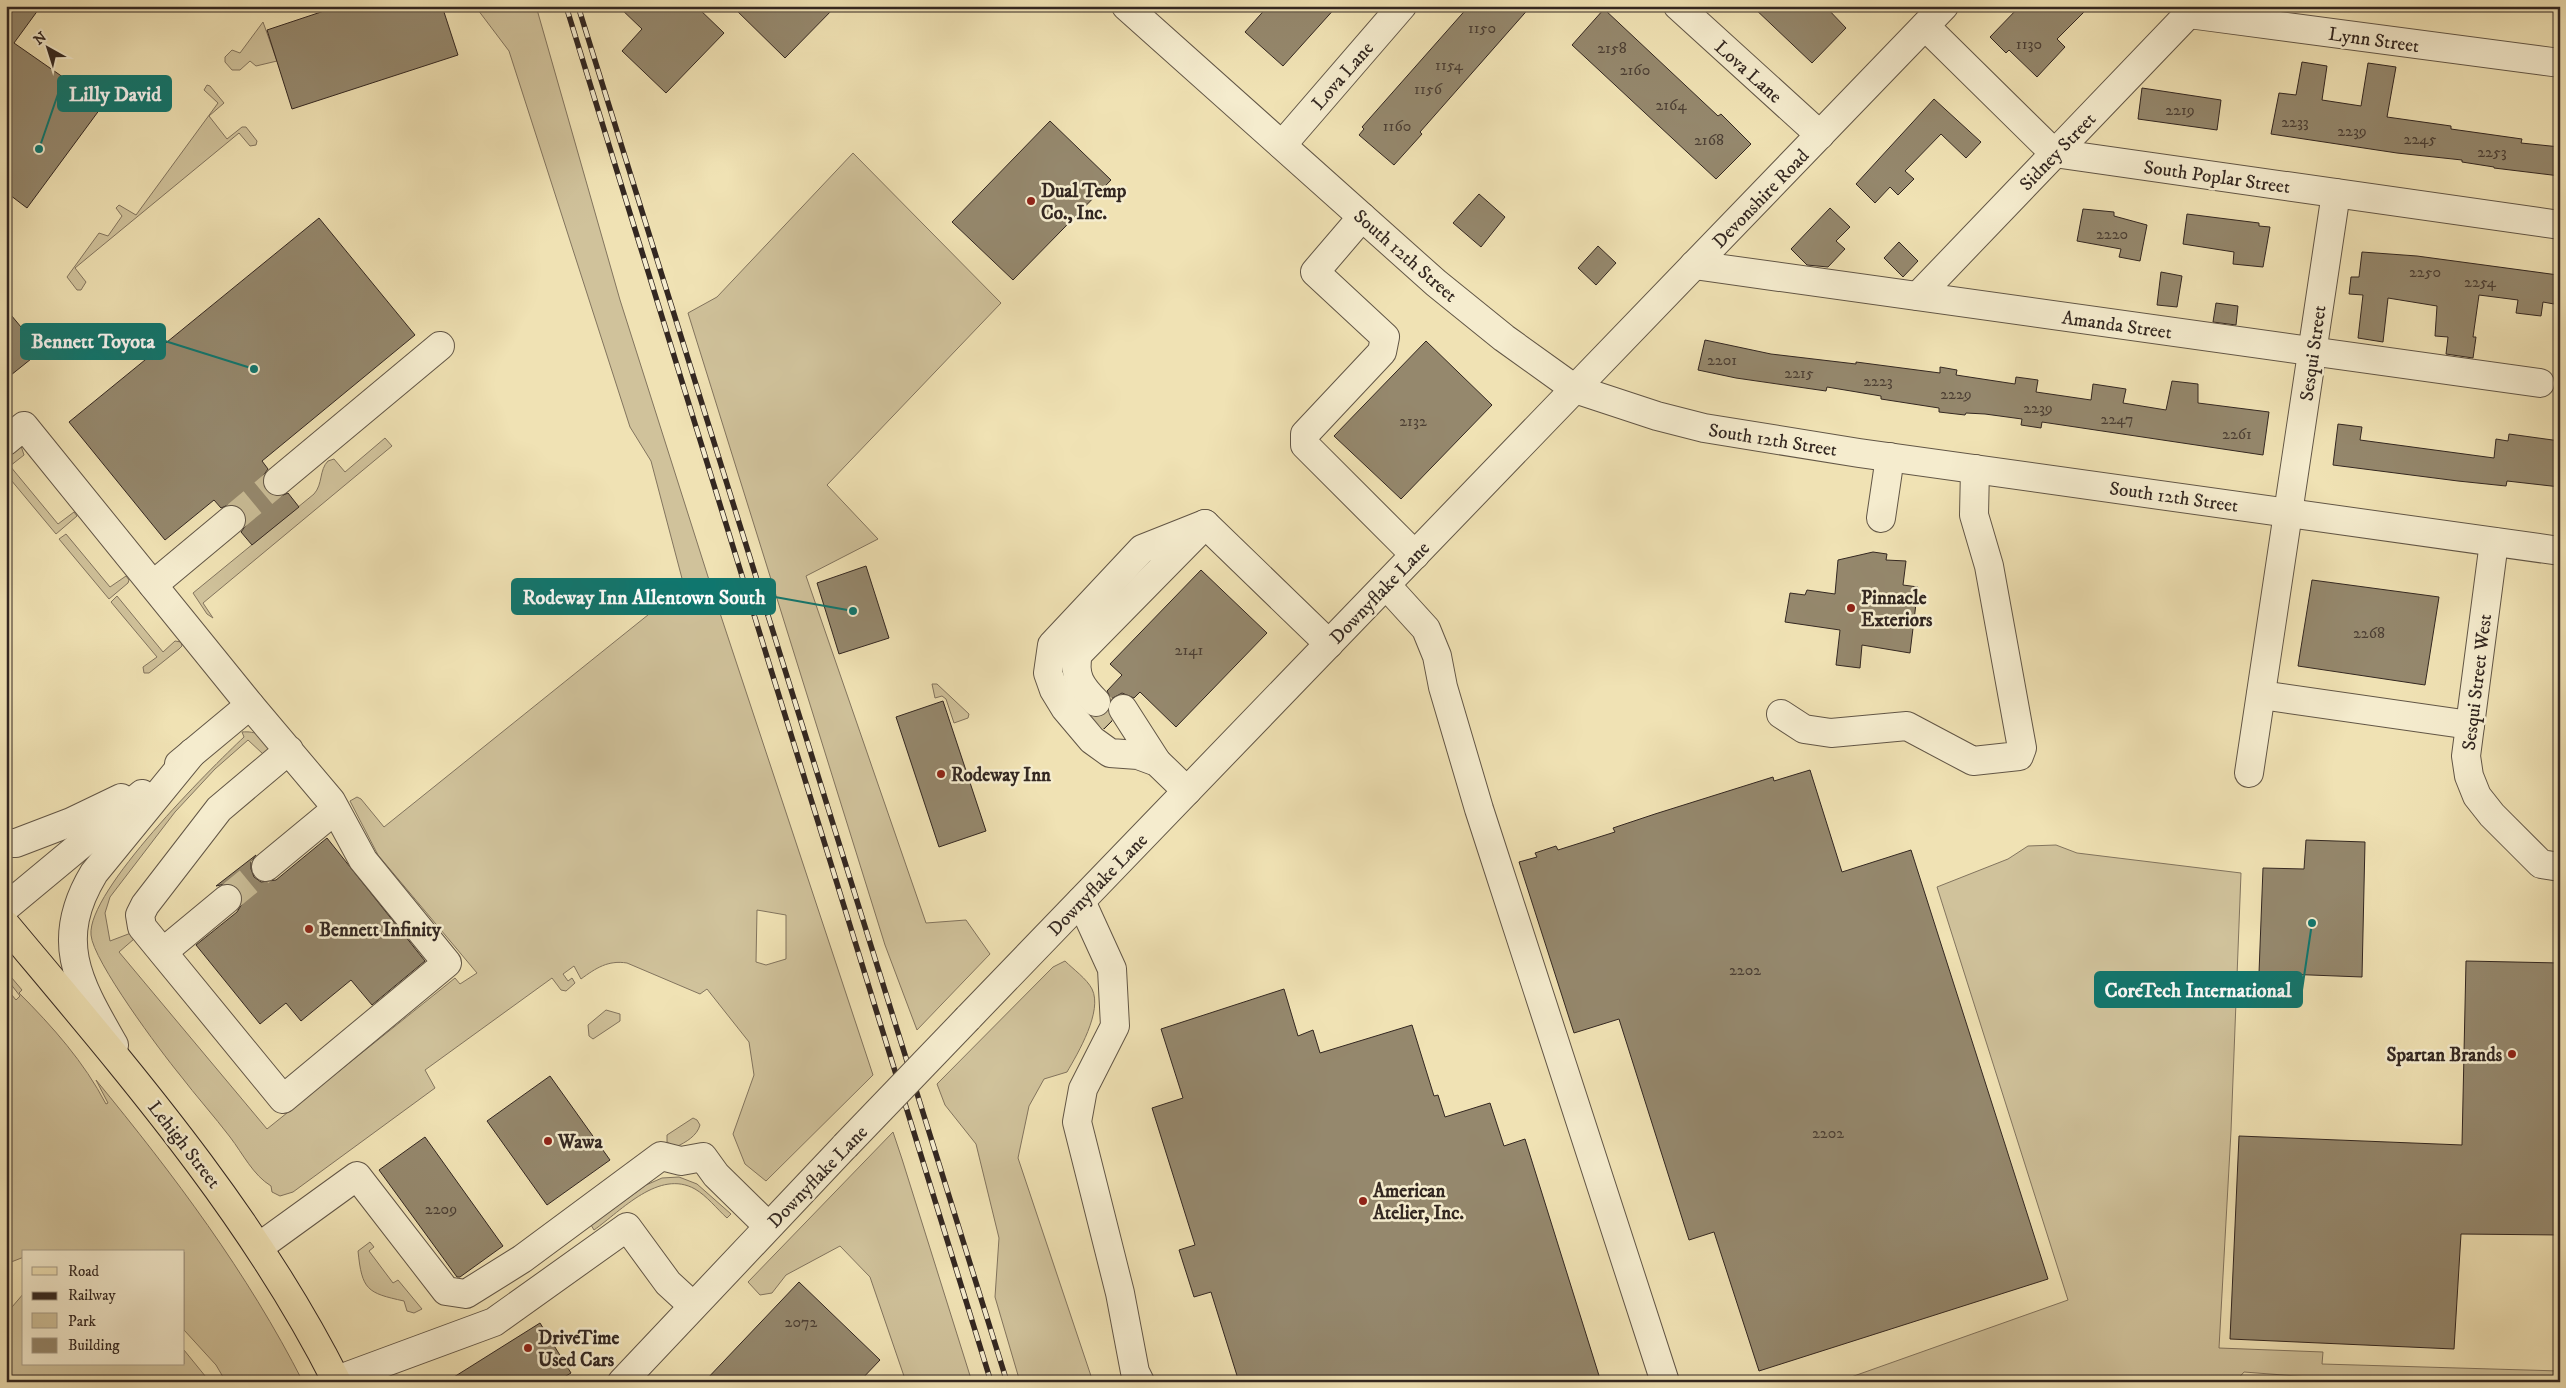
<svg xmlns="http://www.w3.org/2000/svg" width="2566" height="1388" viewBox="0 0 2566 1388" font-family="'IM FELL DW Pica',serif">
<rect width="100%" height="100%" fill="#f0e2b4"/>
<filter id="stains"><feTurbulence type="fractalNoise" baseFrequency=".004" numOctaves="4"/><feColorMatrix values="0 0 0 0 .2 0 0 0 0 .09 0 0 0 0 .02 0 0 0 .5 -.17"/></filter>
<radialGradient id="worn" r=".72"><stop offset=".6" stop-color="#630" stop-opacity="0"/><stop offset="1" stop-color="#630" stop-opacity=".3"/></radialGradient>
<g fill="#d0c29b" stroke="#82745e" fill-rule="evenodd">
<path d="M475,6H536L620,300L710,583L873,1075L766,1181L745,1164L733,1134L754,1075L749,1042L707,989L700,994L627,963C608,960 596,968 581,979L574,966L563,974L568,981L572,978L575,983L566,991L561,990L552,978L425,1070L435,1088L293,1192L280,1196L272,1192L271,1186C253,1175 243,1154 230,1137C214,1116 196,1096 180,1075C161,1052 93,961 91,935C87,891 210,769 244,737L242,732C256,731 265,735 269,749L263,754L248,740L215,769L175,812L110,897L105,913L110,941L131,933L134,939L119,952L267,1129L455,978L460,984L477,973L378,855L350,801L357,797L361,799L384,827L684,586L651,461L630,427L509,51ZM757,910L786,915V959L766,965L756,962Z"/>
<path d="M263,22L277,61L256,66L250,61L240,70H232L225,62V57L232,50L240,53Z"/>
<path d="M207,85L210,86L224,103L209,116L227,139L242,127H246L257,141L256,145L250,146L239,133L75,268L86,282L81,290H77L67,277L99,233L108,236L122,216L116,208L119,205L136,215L218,103L204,90Z"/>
<path d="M853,153L1001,303L827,485L878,539L806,576L926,923L966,920L990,954L917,1030L885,945L688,313L717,297Z"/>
<path d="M385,438L392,446L203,603L213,618L207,614L193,593L314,494C323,484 319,470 328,461L334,459L345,472Z"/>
<path d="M21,446L24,455L10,466L58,524L74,512L77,516L56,534L6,474V456Z"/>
<path d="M66,534L110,587L126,576L129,580L128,583L109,599L59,539Z"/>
<path d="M117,596L163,652L175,641L181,642L182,646L179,649L149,673H144L143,667L157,657L111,602Z"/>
<path d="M932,684H937L969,714L968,718L954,723L946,699L942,696L935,698Z"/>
<path d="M2056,845L2077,853L2241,873L2231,1131L2219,1348L2323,1352L2322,1364L2560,1371V1382H2374L2244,1372L2235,1382H1837L2068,1300L1937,887L2008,859L2028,846Z"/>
<path d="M1065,961C1073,969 1087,979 1092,989C1103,1011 1078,1053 1067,1072L1044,1079L1029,1106L1018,1158L1093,1382H1020L995,1297L999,1238L976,1144L945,1105L937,1084L1053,967Z"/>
<path d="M6,971L22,990L19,993C53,1027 84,1062 106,1104L108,1103L96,1080C174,1175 247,1272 303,1382H226L216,1365L184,1330V1252H24V1257L6,1264V988L16,1000L20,996L6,978Z"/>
<path d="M606,1010L620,1014V1021L593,1039L589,1036L588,1025Z"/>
<path d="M693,1118L697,1120L700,1125C697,1136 686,1142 676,1147L667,1142V1135Z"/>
<path d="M893,1132L902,1159L972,1382H906L870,1277L840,1246L786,1275L772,1293L760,1295L748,1282Z"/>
<path d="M679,1177L697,1184L731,1214L727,1218C717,1209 707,1196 695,1189C659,1169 622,1210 594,1230L591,1225L646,1185L662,1178Z"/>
<path d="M370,1242L374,1247L369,1251L393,1283L398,1280L422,1309L414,1313L407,1311L404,1301C367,1293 362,1290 358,1251Z"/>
<path d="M24,1293V1364H184V1350L210,1382H6V1314Z"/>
</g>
<g fill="#95886d" stroke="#332721">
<path d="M6,6H41L14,43L103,105L27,208L6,192Z"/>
<path d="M339,6H442L458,55L292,109L267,30Z"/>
<path d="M618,6H696L724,33L666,93L622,51L642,29Z"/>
<path d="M732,6H836L785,58Z"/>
<path d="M1268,6H1337L1283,66L1245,32Z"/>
<path d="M1469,6H1531L1420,132L1422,134L1394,165L1359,135L1364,129L1362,127Z"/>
<path d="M1752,6H1825L1846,28L1812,63Z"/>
<path d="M2020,6H2090L2057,39L2065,47L2037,77L2009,50L2006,53L1990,37Z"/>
<path d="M1604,9L1718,116L1721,114L1751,144L1716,179L1572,45Z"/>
<path d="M2302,62L2327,66L2322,100L2361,106L2368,63L2396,67L2387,117L2451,126V129L2522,139L2521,143L2560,147V176L2494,168V167L2462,162V160L2397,153L2271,134L2279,93L2296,95Z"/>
<path d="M2142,88L2221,100L2217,130L2138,119Z"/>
<path d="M1934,99L1981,142L1966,158L1941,134L1905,171L1914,179L1898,195L1890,187L1875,203L1856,184Z"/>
<path d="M1050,121L1111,180L1013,280L952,222Z"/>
<path d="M1479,194L1505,217L1481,247L1453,223Z"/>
<path d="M1830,208L1850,227L1836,241L1845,249L1828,267L1807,265L1791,249Z"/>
<path d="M2083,209L2114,212V216L2147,225L2140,261L2119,257L2121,249L2077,241Z"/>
<path d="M2187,214L2259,223V226L2270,227L2263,267L2233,264L2234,252L2183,244Z"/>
<path d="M319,218L415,335L262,461L268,469L263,476V484L266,491L273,496H281L288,493L299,507L252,545L241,532L246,525V517L243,510L236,505H228L221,508L214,500L165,540L69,422Z"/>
<path d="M1899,242L1918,261L1903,277L1884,258Z"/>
<path d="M1598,246L1616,263L1596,285L1578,268Z"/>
<path d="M2362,252L2417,256L2558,275L2554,304L2543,302L2541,316L2516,313L2518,300L2479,295L2473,337H2476L2473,358L2446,354L2448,337L2435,336L2437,306L2388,298L2383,342L2358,338L2363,295L2349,294L2351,277H2359Z"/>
<path d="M2161,272L2182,276L2177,307L2157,305Z"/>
<path d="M2216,303L2238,306L2236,325L2213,322Z"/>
<path d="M6,309L41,351L6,379Z"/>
<path d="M1705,340L1771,354L1856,364V362L1940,373V367L1957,370L1956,375L2015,384L2016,377L2038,380L2036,392L2091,400L2093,384L2126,389L2123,403L2166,410L2172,381L2198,384V403L2269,412L2263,455L2042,422L2041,428L2021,425L2022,419L1985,414L1966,413L1965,415L1939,412V408L1881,399V396L1827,387L1826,391L1736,378L1698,370Z"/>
<path d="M1426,341L1492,405L1401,499L1334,436Z"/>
<path d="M2338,424L2362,427L2360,440L2494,458L2496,439L2508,441L2509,434L2560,441V487L2507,481L2506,486L2458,481L2333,465Z"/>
<path d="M1873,552L1887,554L1886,560L1906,561L1903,585L1918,587L1910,653L1862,645L1860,668L1836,665L1840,630L1785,622L1790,593L1805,595L1807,590L1835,594L1838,560Z"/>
<path d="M866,566L889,638L839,654L817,583Z"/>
<path d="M1201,570L1267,633L1176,727L1140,692L1134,698L1122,693L1111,699L1107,691L1122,675L1110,664Z"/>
<path d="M2312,580L2439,597L2425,685L2298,666Z"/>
<path d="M943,701L986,831L939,847L896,717Z"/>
<path d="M1108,712L1112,721L1104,729L1093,717H1100Z"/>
<path d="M1810,770L1842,872L1911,850L2048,1279L1759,1371L1714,1232L1689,1240L1619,1019L1574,1033L1519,862L1537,857L1535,853L1556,846L1558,850L1615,832L1613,828L1655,814L1773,777L1774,781Z"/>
<path d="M327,838L425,961L372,1005L351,980L301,1021L286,1003L260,1024L196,945L237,912L242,904V896L239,889L233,885L225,884L216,886L256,855L251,862V869L254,877L261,882L276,880Z"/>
<path d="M2306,840L2365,842L2362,977L2259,973L2263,868L2304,869Z"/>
<path d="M2466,961L2560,963V1235L2461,1234L2454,1349L2230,1339L2239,1136L2462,1145Z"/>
<path d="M1284,989L1298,1036L1313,1030L1320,1053L1412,1025L1434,1096L1438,1095L1445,1117L1490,1103L1504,1146L1525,1139L1601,1382H1239L1211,1292L1194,1297L1179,1250L1195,1245L1152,1108L1183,1098L1161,1029Z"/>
<path d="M550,1076L610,1160L547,1205L487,1121Z"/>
<path d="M425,1137L503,1246L460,1277H457L379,1170Z"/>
<path d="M799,1282L880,1360L859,1382H704Z"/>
<path d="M540,1323L571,1373L556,1382H446Z"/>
</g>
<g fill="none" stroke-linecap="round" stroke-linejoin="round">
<g stroke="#cabd97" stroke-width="28" stroke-dasharray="28 14" stroke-linecap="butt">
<path d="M231,520L278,481"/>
<path d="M1096,702L1113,719"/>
<path d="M227,899L266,867"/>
</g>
<g stroke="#625646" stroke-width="30">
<g id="minor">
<path d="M1126,6L1436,283L1504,338L1575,389L1657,416L1704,428L1859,453L2560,551"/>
<path d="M1678,6L1820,135"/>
<path d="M2189,14L2560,63"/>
<path d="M1925,26L2054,153L2560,225"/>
<path d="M1282,145L1402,6"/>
<path d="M1362,217L1315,272L1385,337L1382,352L1305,434V445L1415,555"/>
<path d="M1694,265L2540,383"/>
<path d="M1918,296L2196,6"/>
<path d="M6,441L24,426L250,705L331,801L363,860L447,963L283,1099L142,927L140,915L145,905L219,809L289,750"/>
<path d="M278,481L440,346"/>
<path d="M1881,518L1890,457"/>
<path d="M1205,524L1329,644"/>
<path d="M2494,542L2466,756L2469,776L2477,796L2492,815L2541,864L2560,867"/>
<path d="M153,585L231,520"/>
<path d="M1386,585L1426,629L1437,656L1443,687L1479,809L1665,1382"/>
<path d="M2261,695L2470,725"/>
<path d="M1096,702C1081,687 1073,676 1078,654L1199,531"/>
<path d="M1123,709L1157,762"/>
<path d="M1781,714L1804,729L1831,733L1907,726L1973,761L2019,756L2022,748L1989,566L1974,515L1975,469"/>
<path d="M179,764L250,705"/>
<path d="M2249,773L2336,193"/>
<path d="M1187,791L1157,762L1138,755L1110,753L1092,740L1065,708L1054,690L1048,673L1052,645L1142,549L1205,524"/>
<path d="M6,843H16L71,822L121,798"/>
<path d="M266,867L335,810"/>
<path d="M1081,901L1112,969L1115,1026L1083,1089L1077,1122L1120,1293L1135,1372L1140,1382"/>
<path d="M6,907L142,794"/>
<path d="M163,952L227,899"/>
<path d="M968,1018L1944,6"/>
<path d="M114,1045C78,982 53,941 94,873L192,753"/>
<path d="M259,1247L357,1176L446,1291L466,1294L522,1259L661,1156L681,1161L703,1157L716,1175L768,1226"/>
<path d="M337,1380L494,1322L627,1227L668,1283L693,1306"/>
<path d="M622,1382L845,1146"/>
</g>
</g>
<g stroke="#332721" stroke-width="30">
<path id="major" d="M6,925C127,1070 252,1213 337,1382"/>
</g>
<use href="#minor" stroke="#f5ecce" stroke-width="28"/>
<use href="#major" stroke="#f0e2b4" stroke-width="28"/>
<g stroke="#332721" stroke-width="5.5">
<g id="rail">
<path d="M566,6L991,1382"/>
<path d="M578,6L1007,1382"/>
</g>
</g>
<use href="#rail" stroke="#f5ecce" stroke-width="4" stroke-dasharray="11" stroke-linecap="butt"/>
<g stroke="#625646" stroke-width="30" stroke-linecap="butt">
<path id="minor-bridge" d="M845,1146L968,1018"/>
</g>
<use href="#minor-bridge" stroke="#f5ecce" stroke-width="28"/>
</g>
<g fill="#8f2418" stroke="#f5ecce" stroke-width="2">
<circle cx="1031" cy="201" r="5"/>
<circle cx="1851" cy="608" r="5"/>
<circle cx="941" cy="774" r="5"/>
<circle cx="309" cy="929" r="5"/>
<circle cx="2512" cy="1054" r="5"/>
<circle cx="548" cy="1141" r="5"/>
<circle cx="1363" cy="1201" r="5"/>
<circle cx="528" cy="1348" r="5"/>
</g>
<g text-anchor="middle" stroke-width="5" stroke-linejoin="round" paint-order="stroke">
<g font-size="16" fill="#4c3f34">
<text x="1482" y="33">1150</text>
<text x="2029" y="49">1130</text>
<text x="1612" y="53">2158</text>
<text x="1449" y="70">1154</text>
<text x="1635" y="75">2160</text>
<text x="1428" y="94">1156</text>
<text x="1671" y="110">2164</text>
<text x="2180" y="115">2219</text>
<text x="2295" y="127">2233</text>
<text x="1397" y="131">1160</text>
<text x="2352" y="136">2239</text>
<text x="2420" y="144">2245</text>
<text x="1709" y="145">2168</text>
<text x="2492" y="157">2253</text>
<text x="2112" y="239">2220</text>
<text x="2425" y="277">2250</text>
<text x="2480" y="287">2254</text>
<text x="1722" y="365">2201</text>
<text x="1799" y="378">2215</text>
<text x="1878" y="386">2223</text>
<text x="1956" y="399">2229</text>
<text x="2038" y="413">2239</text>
<text x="2117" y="424">2247</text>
<text x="1413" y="426">2132</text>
<text x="2237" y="439">2261</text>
<text x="2369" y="638">2268</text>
<text x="1189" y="655">2141</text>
<text x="1745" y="975">2202</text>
<text x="1828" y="1138">2202</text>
<text x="441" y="1214">2209</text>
<text x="801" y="1327">2072</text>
</g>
<g font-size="19" fill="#332721" stroke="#f5ecce">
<text transform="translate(2374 39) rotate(8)" y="7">Lynn Street</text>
<text transform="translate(1749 71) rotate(42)" y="7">Lova Lane</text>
<text transform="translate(1342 75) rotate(-49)" y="7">Lova Lane</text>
<text transform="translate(2057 151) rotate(-46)" y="7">Sidney Street</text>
<text transform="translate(2217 176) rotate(8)" y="7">South Poplar Street</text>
<text transform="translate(1760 198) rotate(-46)" y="7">Devonshire Road</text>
<text transform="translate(1406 255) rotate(41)" y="7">South 12th Street</text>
<text transform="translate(2117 324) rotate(8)" y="7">Amanda Street</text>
<text transform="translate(2312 353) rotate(-82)" y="7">Sesqui Street</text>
<text transform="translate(1773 439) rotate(9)" y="7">South 12th Street</text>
<text transform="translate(2174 496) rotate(8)" y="7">South 12th Street</text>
<text transform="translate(1379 592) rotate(-46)" y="7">Downyflake Lane</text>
<text transform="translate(2476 682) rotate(-83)" y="7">Sesqui Street West</text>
<text transform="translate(1097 884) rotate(-46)" y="7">Downyflake Lane</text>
<text transform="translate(185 1144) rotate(52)" y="7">Lehigh Street</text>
<text transform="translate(817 1176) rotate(-46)" y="7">Downyflake Lane</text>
</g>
<g font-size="19" font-weight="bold" fill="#332721" stroke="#f5ecce" text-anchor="start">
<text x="1041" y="197">Dual Temp<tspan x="1041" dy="22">Co., Inc.</tspan></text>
<text x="1861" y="604">Pinnacle<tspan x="1861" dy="22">Exteriors</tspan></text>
<text x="951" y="781">Rodeway Inn</text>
<text x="319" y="936">Bennett Infinity</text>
<text x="2502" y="1061" text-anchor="end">Spartan Brands</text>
<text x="558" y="1148">Wawa</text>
<text x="1373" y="1197">American<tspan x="1373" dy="22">Atelier, Inc.</tspan></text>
<text x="538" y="1344">DriveTime<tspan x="538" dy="22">Used Cars</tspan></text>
</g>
</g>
<path fill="none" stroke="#0f766e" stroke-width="2" d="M39 149L58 94M254 369L165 341M853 611L775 597M2312 923L2302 990"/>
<g fill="#0f766e" stroke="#f5ecce" stroke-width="2">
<circle cx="39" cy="149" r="5"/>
<circle cx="254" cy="369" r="5"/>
<circle cx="853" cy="611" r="5"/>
<circle cx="2312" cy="923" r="5"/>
</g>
<g fill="#0f766e" stroke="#0f766e" stroke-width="2">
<rect x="58" y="76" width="113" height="35" rx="5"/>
<rect x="21" y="324" width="144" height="35" rx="5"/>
<rect x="512" y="579" width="263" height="35" rx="5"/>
<rect x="2095" y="972" width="207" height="35" rx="5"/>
</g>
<g font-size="20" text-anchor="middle" font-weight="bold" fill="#fff">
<text x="115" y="101">Lilly David</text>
<text x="93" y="348">Bennett Toyota</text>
<text x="644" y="604">Rodeway Inn Allentown South</text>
<text x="2198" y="997">CoreTech International</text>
</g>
<rect width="2566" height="1388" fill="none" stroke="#f0e2b4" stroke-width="25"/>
<rect x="8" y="8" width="2551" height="1373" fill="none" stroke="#332721" stroke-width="2.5"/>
<rect x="12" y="12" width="2541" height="1363" fill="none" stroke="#332721"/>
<rect x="22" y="1250" width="162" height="115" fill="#f5ecce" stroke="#a79d89"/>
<rect x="32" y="1267" width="25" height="8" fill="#f0e2b4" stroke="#a79d89"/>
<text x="68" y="1276" font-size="15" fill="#332721">Road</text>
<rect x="32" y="1292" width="25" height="8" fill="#332721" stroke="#a79d89"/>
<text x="68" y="1300" font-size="15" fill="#332721">Railway</text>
<rect x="32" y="1313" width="25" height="15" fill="#d0c29b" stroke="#a79d89"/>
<text x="68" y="1326" font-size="15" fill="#332721">Park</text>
<rect x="32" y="1338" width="25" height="15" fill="#95886d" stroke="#a79d89"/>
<text x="68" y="1350" font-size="15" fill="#332721">Building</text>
<g transform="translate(48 48) rotate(321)" stroke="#f5ecce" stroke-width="4" paint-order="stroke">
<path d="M0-4L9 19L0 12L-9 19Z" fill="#332721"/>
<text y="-8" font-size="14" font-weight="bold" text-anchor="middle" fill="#332721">N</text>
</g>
<rect width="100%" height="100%" filter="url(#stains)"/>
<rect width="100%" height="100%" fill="url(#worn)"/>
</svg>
